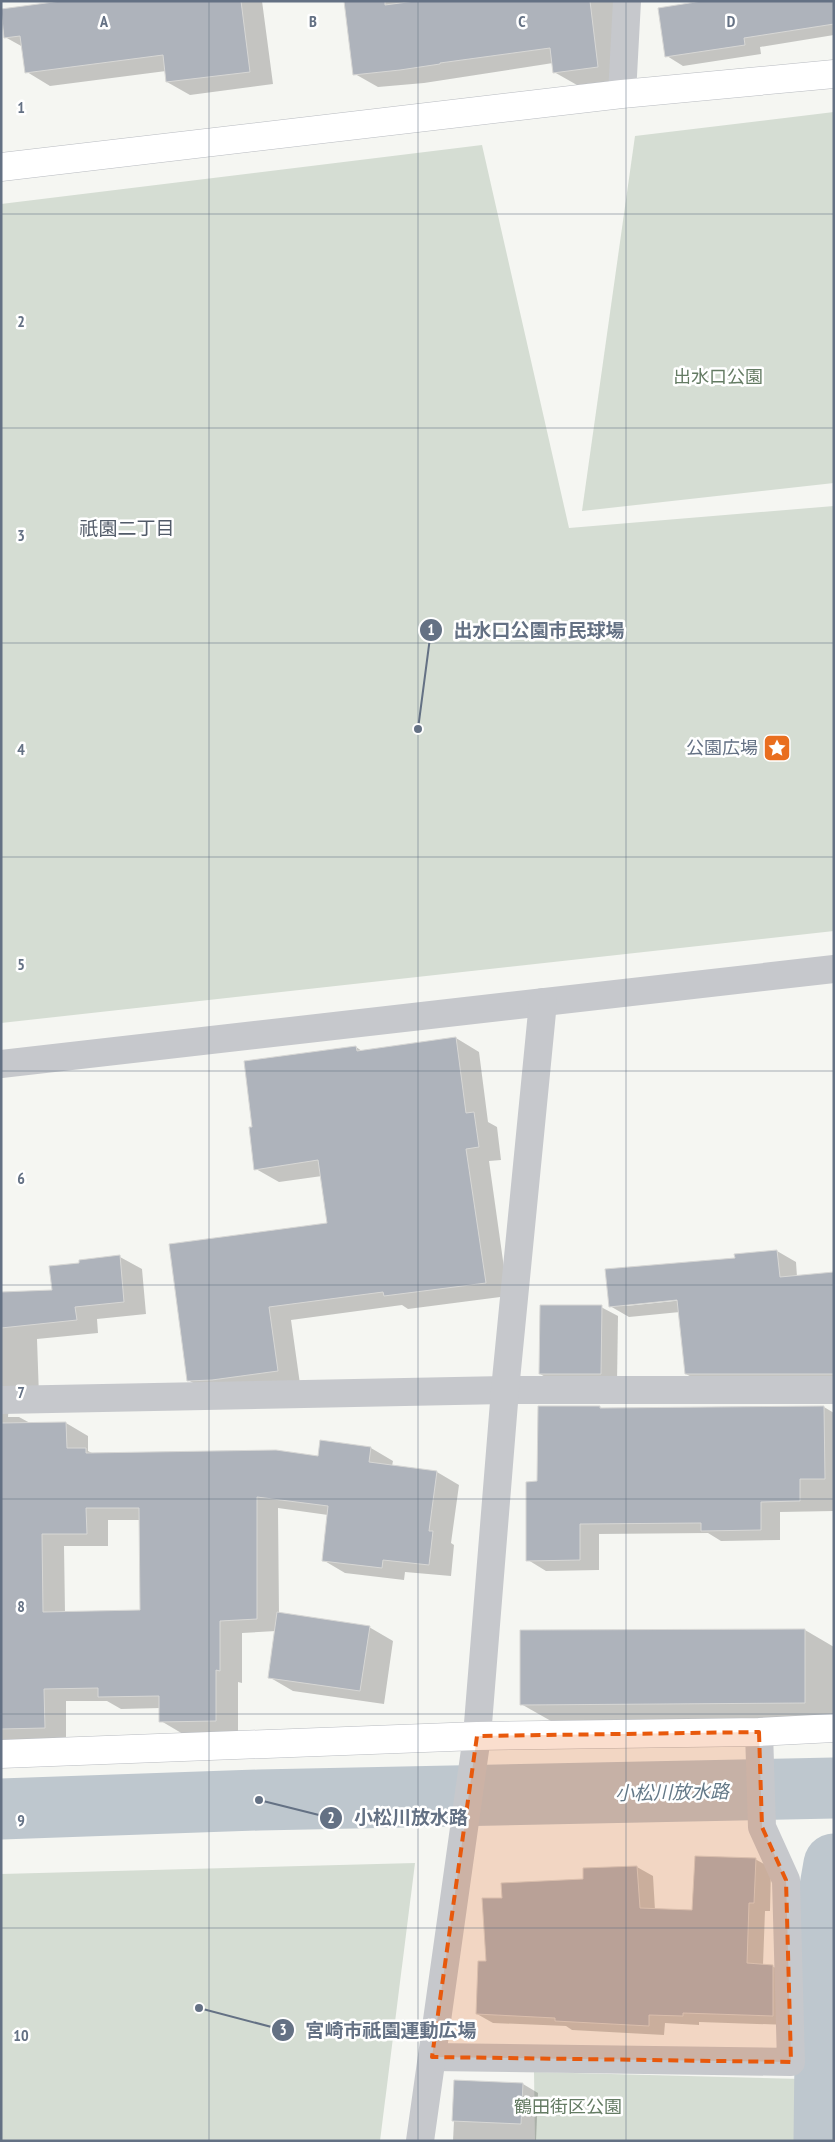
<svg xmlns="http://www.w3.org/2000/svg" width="835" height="2142" viewBox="0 0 835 2142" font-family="'PT Sans Narrow','Noto Sans JP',sans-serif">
<rect width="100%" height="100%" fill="#f5f6f2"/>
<g fill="#d5ddd3">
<path d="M834,112V483L582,511L635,136Z"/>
<path d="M482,145L569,528L834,506V931L1,1023V204Z"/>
<path d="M415,1863L380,2141H1V1874Z"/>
<path d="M534,2072L803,2079L801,2141H535Z"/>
</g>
<g fill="#0003" fill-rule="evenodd">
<path d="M70,1H262L273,84L190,95L167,82L166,71L50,86L27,72L23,47L5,37Z"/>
<path d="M345,1H620L621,80L577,85L554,72L553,63L424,83L378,87L355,74Z"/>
<path d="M834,1V35L760,47L761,54L683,66L667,56Z"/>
<path d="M456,1038L479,1052L488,1122L497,1127L501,1160L489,1161L508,1296L408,1309L402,1305L291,1320L300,1384L211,1393L188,1380L328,1224L322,1176L279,1182L256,1169L254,1128L356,1047L362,1051Z"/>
<path d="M777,1251L796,1262L797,1277L834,1273V1385H706L686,1374L680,1312L629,1317L610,1306L736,1259ZM683,1298L684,1300L626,1306V1304Z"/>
<path d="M120,1257L142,1269L146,1314L97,1319L98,1333L37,1339L39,1396L9,1405L8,1417H19L30,1423H66L88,1436V1451L94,1454L319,1457L371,1448L393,1461L392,1466L437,1472L459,1485L451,1543L454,1545L451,1576L405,1572L404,1580L345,1573L323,1560L328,1515L278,1508L279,1614L369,1627L393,1641L384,1704L293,1691L269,1677L276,1631L242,1633V1683L238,1682V1733L183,1734L161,1721V1708L121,1709L107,1701H66V1740L1,1741V1293L53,1291L80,1264ZM108,1520H140L142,1611L65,1613L64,1546H108Z"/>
<path d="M601,1307L618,1316L617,1383H556L540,1374Z"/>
<path d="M600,1407L603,1409L824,1407L834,1413V1511L780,1512V1540L721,1541L708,1533L599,1534V1570L546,1571L528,1560L538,1483Z"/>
<path d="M805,1630L834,1647V1720L551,1721L521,1704Z"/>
<path d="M755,1859L771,1868L770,1911H765L763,1965L772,1966L788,1975L789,2025L699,2022V2025L665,2023L664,2035L572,2030L566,2026L493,2023L477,2014L487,1963L503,1899L637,1867L653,1876L655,1910L693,1912Z"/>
<path d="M456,2081L523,2084L538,2093L536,2141H453Z"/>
</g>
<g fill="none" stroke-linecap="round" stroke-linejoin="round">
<g stroke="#bec7ce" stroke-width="61">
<path d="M1,1809L259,1800L834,1788"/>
<path d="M824,2141L825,2057L823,1927L834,1864"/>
</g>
</g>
<g fill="#aeb3bb" stroke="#d7d7d5" fill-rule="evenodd">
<path d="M61,1H241L250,72L166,82L163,55L25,73L20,36L4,38L1,9Z"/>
<path d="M344,1H385V5L415,1H590L598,67L553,73L550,48L440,63V64L400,70L353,75Z"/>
<path d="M702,1H834V24L744,38L745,45L665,57L658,8Z"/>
<path d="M456,1037L466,1113L474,1112L479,1147L466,1149L486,1283L384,1296L383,1292L269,1307L278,1371L212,1380L187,1381L169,1244L327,1223L318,1160L254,1170L249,1127H252L244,1061L356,1046L357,1051Z"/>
<path d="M777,1250L780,1277L834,1272V1374H685L677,1300L609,1307L605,1269L735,1258L734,1254Z"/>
<path d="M120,1255L124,1302L75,1307L77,1320L1,1328V1292L52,1290L49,1266L79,1263V1260Z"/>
<path d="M540,1305H602L601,1374H539Z"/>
<path d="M538,1406H600V1408L824,1406L825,1479H800V1501L761,1502V1530L701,1531V1523L580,1524V1560L526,1561V1482L537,1481Z"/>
<path d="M66,1422L67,1448H86V1453L276,1450L318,1456L320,1440L371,1447L369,1462L437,1471L429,1531H433L429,1565L383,1560L382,1568L322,1561L328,1506L257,1497V1619L220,1621V1671L216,1670V1721L159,1722V1696L98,1697V1688L44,1689L45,1728L1,1729V1423ZM86,1508H139L140,1610L43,1612L42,1534H87Z"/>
<path d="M277,1612L370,1626L360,1691L268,1678Z"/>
<path d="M805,1629V1703L520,1705V1630Z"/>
<path d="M695,1856L756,1858L754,1903H749L747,1963L773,1965V2016L683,2013V2016L649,2015V2026L555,2021V2018L476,2014L478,1961H486L482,1898H502L501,1883L583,1879V1868L637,1866L640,1908L692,1910Z"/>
<path d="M454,2080L523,2083L521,2124L452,2121Z"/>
</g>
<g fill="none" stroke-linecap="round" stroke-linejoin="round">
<g stroke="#b8bbc0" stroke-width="29">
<g id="secondary">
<path d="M1,167L622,94L834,74"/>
<path d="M1,1754L477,1736L759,1732L834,1728"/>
</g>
</g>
<g stroke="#c6c8cc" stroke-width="28">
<path d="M622,94L627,1"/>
<path d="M1,1064L834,969"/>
<path d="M1,1400L505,1390H834"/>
<path d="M432,2057L791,2062L786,1880L762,1827L759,1732"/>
<path d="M420,2141L477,1736L505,1390L543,1002"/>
</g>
<use href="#secondary" stroke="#fff" stroke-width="28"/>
</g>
<path fill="#e8590c" fill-opacity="0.2" stroke="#e8590c" stroke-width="4" stroke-dasharray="10 6" stroke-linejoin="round" d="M759,1732L762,1827L786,1880L791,2062L432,2057L477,1736Z"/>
<path fill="none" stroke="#647184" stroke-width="1" stroke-opacity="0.55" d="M209,1V2141M418,1V2141M626,1V2141M1,214H834M1,428H834M1,643H834M1,857H834M1,1071H834M1,1285H834M1,1499H834M1,1714H834M1,1928H834"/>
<defs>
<g id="sight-square" transform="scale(1.4375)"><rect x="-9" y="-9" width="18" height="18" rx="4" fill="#e96e1f" stroke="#fff"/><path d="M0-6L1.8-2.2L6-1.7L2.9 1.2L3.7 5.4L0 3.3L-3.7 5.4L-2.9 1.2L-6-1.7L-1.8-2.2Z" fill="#fff"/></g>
</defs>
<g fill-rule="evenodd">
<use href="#sight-square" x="777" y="748"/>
</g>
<g text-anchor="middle" stroke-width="5" stroke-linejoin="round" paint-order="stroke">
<g font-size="18" fill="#647b63" stroke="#fff">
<text x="718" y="383">出水口公園</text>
<text x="568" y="2113">鶴田街区公園</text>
</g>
<g font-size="18" fill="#647184" stroke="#fff" text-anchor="end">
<text x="758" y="754">公園広場</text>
</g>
<g font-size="19" fill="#525b69" stroke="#fff">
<text x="127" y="535">祇園二丁目</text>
</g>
<g font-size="19" font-style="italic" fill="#647988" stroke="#fff">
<text transform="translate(672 1792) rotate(-1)" y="7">小松川放水路</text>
</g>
</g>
<g font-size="16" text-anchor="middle" font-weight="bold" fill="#647184" stroke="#fff" stroke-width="5" stroke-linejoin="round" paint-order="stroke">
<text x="104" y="27">A</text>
<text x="313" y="27">B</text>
<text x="522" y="27">C</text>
<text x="731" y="27">D</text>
<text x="21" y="113">1</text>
<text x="21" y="327">2</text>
<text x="21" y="541">3</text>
<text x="21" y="755">4</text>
<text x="21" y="970">5</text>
<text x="21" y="1184">6</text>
<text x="21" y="1398">7</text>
<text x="21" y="1612">8</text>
<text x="21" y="1826">9</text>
<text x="21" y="2041">10</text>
</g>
<path fill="none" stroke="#647184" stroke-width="2" d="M418 729L431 630M259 1800L331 1818M199 2008L283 2030"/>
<g fill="#647184" stroke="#fff" stroke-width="2">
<circle cx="418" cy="729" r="5"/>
<circle cx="259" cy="1800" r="5"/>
<circle cx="199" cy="2008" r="5"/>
<circle cx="431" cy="630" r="12"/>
<circle cx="331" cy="1818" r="12"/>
<circle cx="283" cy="2030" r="12"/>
</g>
<g font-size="15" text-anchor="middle" font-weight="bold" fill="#fff">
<text x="431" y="635">1</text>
<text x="331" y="1823">2</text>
<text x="283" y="2035">3</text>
</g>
<g font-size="19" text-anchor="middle" font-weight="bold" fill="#647184" stroke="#fff" stroke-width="5" stroke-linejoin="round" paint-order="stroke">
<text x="539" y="637">出水口公園市民球場</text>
<text x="411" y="1824">小松川放水路</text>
<text x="391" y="2037">宮崎市祇園運動広場</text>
</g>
<rect width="835" height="2142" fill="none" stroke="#647184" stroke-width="5"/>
</svg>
